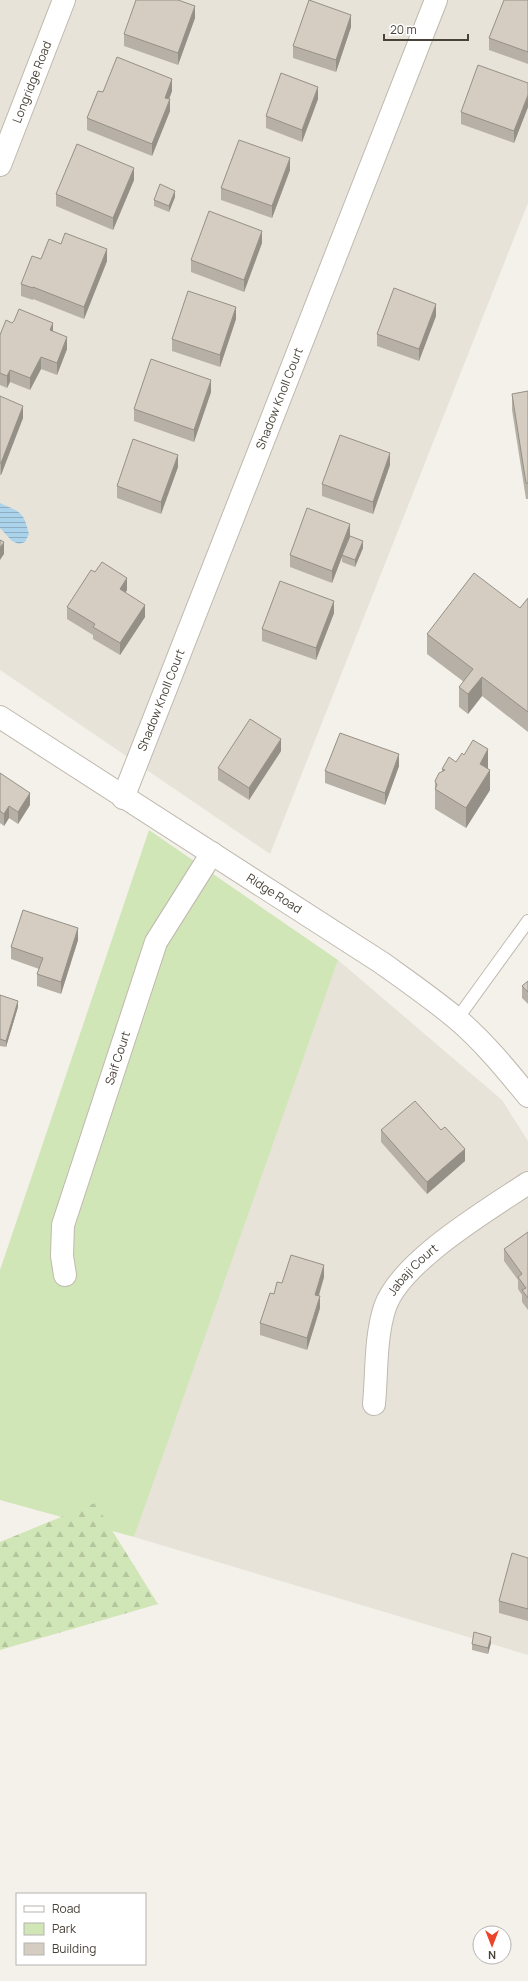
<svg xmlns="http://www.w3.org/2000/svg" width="528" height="1981" viewBox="0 0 528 1981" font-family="Manrope,sans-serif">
<defs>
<pattern id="forest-firs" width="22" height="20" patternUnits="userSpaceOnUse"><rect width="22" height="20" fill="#d1e6b7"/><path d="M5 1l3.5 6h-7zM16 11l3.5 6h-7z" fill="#b5c69e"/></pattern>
<pattern id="water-rules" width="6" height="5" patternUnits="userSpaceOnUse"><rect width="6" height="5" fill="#acd3ec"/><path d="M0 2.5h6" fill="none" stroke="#8eadc0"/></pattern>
</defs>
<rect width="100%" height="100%" fill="#f4f1eb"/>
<g fill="#e8e3d9">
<path d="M0,0H528V203L270,854L0,670Z"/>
<path d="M338,960L502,1100L528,1141V1655L134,1537L239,1223Z"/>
</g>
<path fill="#d1e6b7" d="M149,830L338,960L134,1537L0,1500V1270Z"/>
<path fill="url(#forest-firs)" d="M95,1503L158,1604L0,1650V1542Z"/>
<path fill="url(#water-rules)" d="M0,503C21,513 23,510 29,534L25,542L19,544L12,541L0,528Z"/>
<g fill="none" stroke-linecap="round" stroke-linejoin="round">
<g stroke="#bfb9ae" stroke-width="14">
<path id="service" d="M457,1019L528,921"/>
</g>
<g stroke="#bfb9ae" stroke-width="24">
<g id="minor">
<path id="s1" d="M0,165L64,0"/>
<path id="s2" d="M0,717L382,963C407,981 433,999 457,1019C483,1041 506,1069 528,1096"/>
<path id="s3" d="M123,798L436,0"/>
<path id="s4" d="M65,1275L62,1256L63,1225L156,942L212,853"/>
<path id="s5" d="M374,1404C377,1373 375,1337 385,1307C401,1261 488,1210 528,1183"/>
</g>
</g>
<use href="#service" stroke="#fff" stroke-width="12"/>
<use href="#minor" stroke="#fff" stroke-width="22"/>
</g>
<g fill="#b7b0a6">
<path d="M528,0V64L489,50V38Z"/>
<path d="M195,18L178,65L124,46V34Z"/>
<path d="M351,27L336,72L293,58V46Z"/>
<path d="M528,83V107L514,143L461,124V112Z"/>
<path d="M172,91L169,99L170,111L152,156L87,130V118L103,92Z"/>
<path d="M318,99L302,142L266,128V116Z"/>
<path d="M290,170L272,218L221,200V188Z"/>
<path d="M134,180L113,230L56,206V194Z"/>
<path d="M175,197L169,212L154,206V200Z"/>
<path d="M262,243L244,292L191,272V260Z"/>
<path d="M41,259L107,261L84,319L33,299V300L21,296V284Z"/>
<path d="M436,316L419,361L377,346V334Z"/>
<path d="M236,319L220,367L172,351V339Z"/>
<path d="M12,323L53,331L67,349L57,375L41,369L30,390L10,382L7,388L0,385V335Z"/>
<path d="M528,391V499H526L512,410V394Z"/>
<path d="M211,392L194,442L134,421V409Z"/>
<path d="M0,396L23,418L1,475H0Z"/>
<path d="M390,465L373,514L322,496V484Z"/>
<path d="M178,467L161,514L117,498V486Z"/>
<path d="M350,536L363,548L355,567L342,562V556L332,583L290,567V555Z"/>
<path d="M95,572L127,590L125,593L145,617L120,655L93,639V635L67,619V607Z"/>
<path d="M528,598V732L482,696L468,714L459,707V687L464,682L427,654V634L520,608Z"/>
<path d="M334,613L316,660L262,641V629Z"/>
<path d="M281,751L249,800L218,780V768Z"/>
<path d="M464,755L488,768L490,790L466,828L435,809V781L442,772V769L456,762Z"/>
<path d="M399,766L385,805L325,783V771Z"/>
<path d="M0,773L30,805L18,824L9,818L4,826L0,823Z"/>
<path d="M78,940L61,994L37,986V974L39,969L11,959V947Z"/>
<path d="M528,981V1004L522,998V986Z"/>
<path d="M0,995L18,1007L6,1047L0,1046Z"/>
<path d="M381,1130H441L465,1161L427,1194L381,1142Z"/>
<path d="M528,1232V1310L522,1302V1295L518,1289V1280L504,1261V1249Z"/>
<path d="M324,1277L319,1296L320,1308L307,1350L260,1335V1323L274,1294L282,1283Z"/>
<path d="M528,1558V1621L499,1613V1601Z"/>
<path d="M491,1643L488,1654L472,1650V1644Z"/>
</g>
<g fill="#959087">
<path d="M195,6V18L178,65V53Z"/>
<path d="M351,15V27L336,72V60Z"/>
<path d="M172,79V91L165,110V98Z"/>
<path d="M318,87V99L302,142V130Z"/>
<path d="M528,95V107L514,143V131Z"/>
<path d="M170,99V111L152,156V144Z"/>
<path d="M290,158V170L272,218V206Z"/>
<path d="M134,168V180L113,230V218Z"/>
<path d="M175,191V197L169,212V206Z"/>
<path d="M262,231V243L244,292V280Z"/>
<path d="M107,249V261L84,319V307Z"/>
<path d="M436,304V316L419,361V349Z"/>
<path d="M236,307V319L220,367V355Z"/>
<path d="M53,323V335L50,330Z"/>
<path d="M67,337V349L57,375V363Z"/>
<path d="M41,357V369L30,390V378Z"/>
<path d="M10,370V382L7,388V376Z"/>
<path d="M211,380V392L194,442V430Z"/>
<path d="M23,406V418L1,475V463Z"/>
<path d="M390,453V465L373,514V502Z"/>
<path d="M178,455V467L161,514V502Z"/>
<path d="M350,524V536L332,583V571Z"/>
<path d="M363,541V548L355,567V560Z"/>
<path d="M4,542V554L0,560V548Z"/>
<path d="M127,578V590L120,601V589Z"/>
<path d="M334,601V613L316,660V648Z"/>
<path d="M145,605V617L120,655V643Z"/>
<path d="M482,677V696L468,714V694Z"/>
<path d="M281,739V751L249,800V788Z"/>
<path d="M488,749V768L480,784V764Z"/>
<path d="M399,754V766L385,805V793Z"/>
<path d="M490,770V790L466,828V808Z"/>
<path d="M30,793V805L18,824V812Z"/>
<path d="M9,806V818L4,826V814Z"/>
<path d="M78,928V940L61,994V982Z"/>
<path d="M18,1001V1007L6,1047V1041Z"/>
<path d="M465,1149V1161L427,1194V1182Z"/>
<path d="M324,1265V1277L315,1307V1295Z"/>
<path d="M320,1296V1308L307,1350V1338Z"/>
<path d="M491,1637V1643L488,1654V1648Z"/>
</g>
<g fill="#d5cdc1" stroke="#959087">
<path d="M136,0H178L195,6L178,53L124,34Z"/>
<path d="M309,0L351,15L336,60L293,46Z"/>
<path d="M504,0H528V52L489,38Z"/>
<path d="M117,57L172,79L165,98L170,99L152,144L87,118L98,91L103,92Z"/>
<path d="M478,65L528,83V95L514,131L461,112Z"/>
<path d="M281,73L318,87L302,130L266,116Z"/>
<path d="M239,140L290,158L272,206L221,188Z"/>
<path d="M77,144L134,168L113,218L56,194Z"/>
<path d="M160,184L175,191L169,206L154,200Z"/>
<path d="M209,211L262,231L244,280L191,260Z"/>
<path d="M65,233L107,249L84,307L33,287V288L21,284L32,256L41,259L49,239L61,244Z"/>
<path d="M394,288L436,304L419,349L377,334Z"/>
<path d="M188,291L236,307L220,355L172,339Z"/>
<path d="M19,309L53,323L50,330L67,337L57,363L41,357L30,378L10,370L7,376L0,373V335L6,320L12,323L14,321Z"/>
<path d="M151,359L211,380L194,430L134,409Z"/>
<path d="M528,391V483H526L512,394Z"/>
<path d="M0,396L23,406L1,463H0Z"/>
<path d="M340,435L390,453L373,502L322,484Z"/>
<path d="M133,439L178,455L161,502L117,486Z"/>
<path d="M307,508L350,524L332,571L290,555Z"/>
<path d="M350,536L363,541L355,560L342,555Z"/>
<path d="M0,540L4,542L0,548Z"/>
<path d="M102,562L127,578L120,589L145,605L120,643L93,627L95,624L67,607L91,570L95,572Z"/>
<path d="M474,573L520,608L528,598V712L482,677L468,694L459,687L473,669L427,634Z"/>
<path d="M280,581L334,601L316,648L262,629Z"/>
<path d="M250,719L281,739L249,788L218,768Z"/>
<path d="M340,733L399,754L385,793L325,771Z"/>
<path d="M473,740L488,749L480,764L490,770L466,808L435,789L437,785L435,781L439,773L445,770L442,769L449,757L456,762L462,753L464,755Z"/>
<path d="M0,773L30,793L18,812L9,806L4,814L0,811Z"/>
<path d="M23,910L78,928L61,982L37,974L43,958L11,947Z"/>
<path d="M528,981V992L522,986Z"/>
<path d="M0,995L18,1001L6,1041L0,1039Z"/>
<path d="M415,1101L441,1130L445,1127L465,1149L427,1182L381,1130Z"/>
<path d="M528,1232V1298L522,1290L526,1288L518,1277L522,1274L504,1249Z"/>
<path d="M291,1255L324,1265L315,1295L320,1296L307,1338L260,1323L270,1293L274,1294L277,1282L282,1283Z"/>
<path d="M512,1553L528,1558V1609L499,1601Z"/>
<path d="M474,1632L491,1637L488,1648L472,1644Z"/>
</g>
<g text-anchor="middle" stroke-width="3" stroke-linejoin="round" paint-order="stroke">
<g font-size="12" fill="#484239" stroke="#fff">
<text dy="4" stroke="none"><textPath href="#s1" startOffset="89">Longridge Road</textPath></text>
<text dy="4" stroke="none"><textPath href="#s3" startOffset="429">Shadow Knoll Court</textPath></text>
<text dy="4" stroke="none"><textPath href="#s3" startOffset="105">Shadow Knoll Court</textPath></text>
<text dy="4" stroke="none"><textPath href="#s2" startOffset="326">Ridge Road</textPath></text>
<text dy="4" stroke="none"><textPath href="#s4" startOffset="226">Saif Court</textPath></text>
<text dy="4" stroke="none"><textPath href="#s5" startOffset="145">Jabaji Court</textPath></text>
</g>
</g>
<rect x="16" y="1893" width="130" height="72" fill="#ffffff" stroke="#b6b3b0"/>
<rect x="24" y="1906" width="20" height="6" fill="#ffffff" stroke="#b6b3b0"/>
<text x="52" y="1913" font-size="12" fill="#484239">Road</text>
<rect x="24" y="1923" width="20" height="12" fill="#d1e6b7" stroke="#b6b3b0"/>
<text x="52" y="1933" font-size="12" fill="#484239">Park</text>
<rect x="24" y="1943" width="20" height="12" fill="#d5cdc1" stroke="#b6b3b0"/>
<text x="52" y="1953" font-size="12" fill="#484239">Building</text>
<g transform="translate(492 1945) rotate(180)"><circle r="19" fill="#ffffff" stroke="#b6b3b0"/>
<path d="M0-3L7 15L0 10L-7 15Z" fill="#ec442a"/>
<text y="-6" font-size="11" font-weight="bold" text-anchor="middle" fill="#484239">N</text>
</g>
<path d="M384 34v6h84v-6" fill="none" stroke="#484239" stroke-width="2"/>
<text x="390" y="34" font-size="12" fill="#484239" stroke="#ffffff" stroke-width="3" paint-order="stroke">20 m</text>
</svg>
